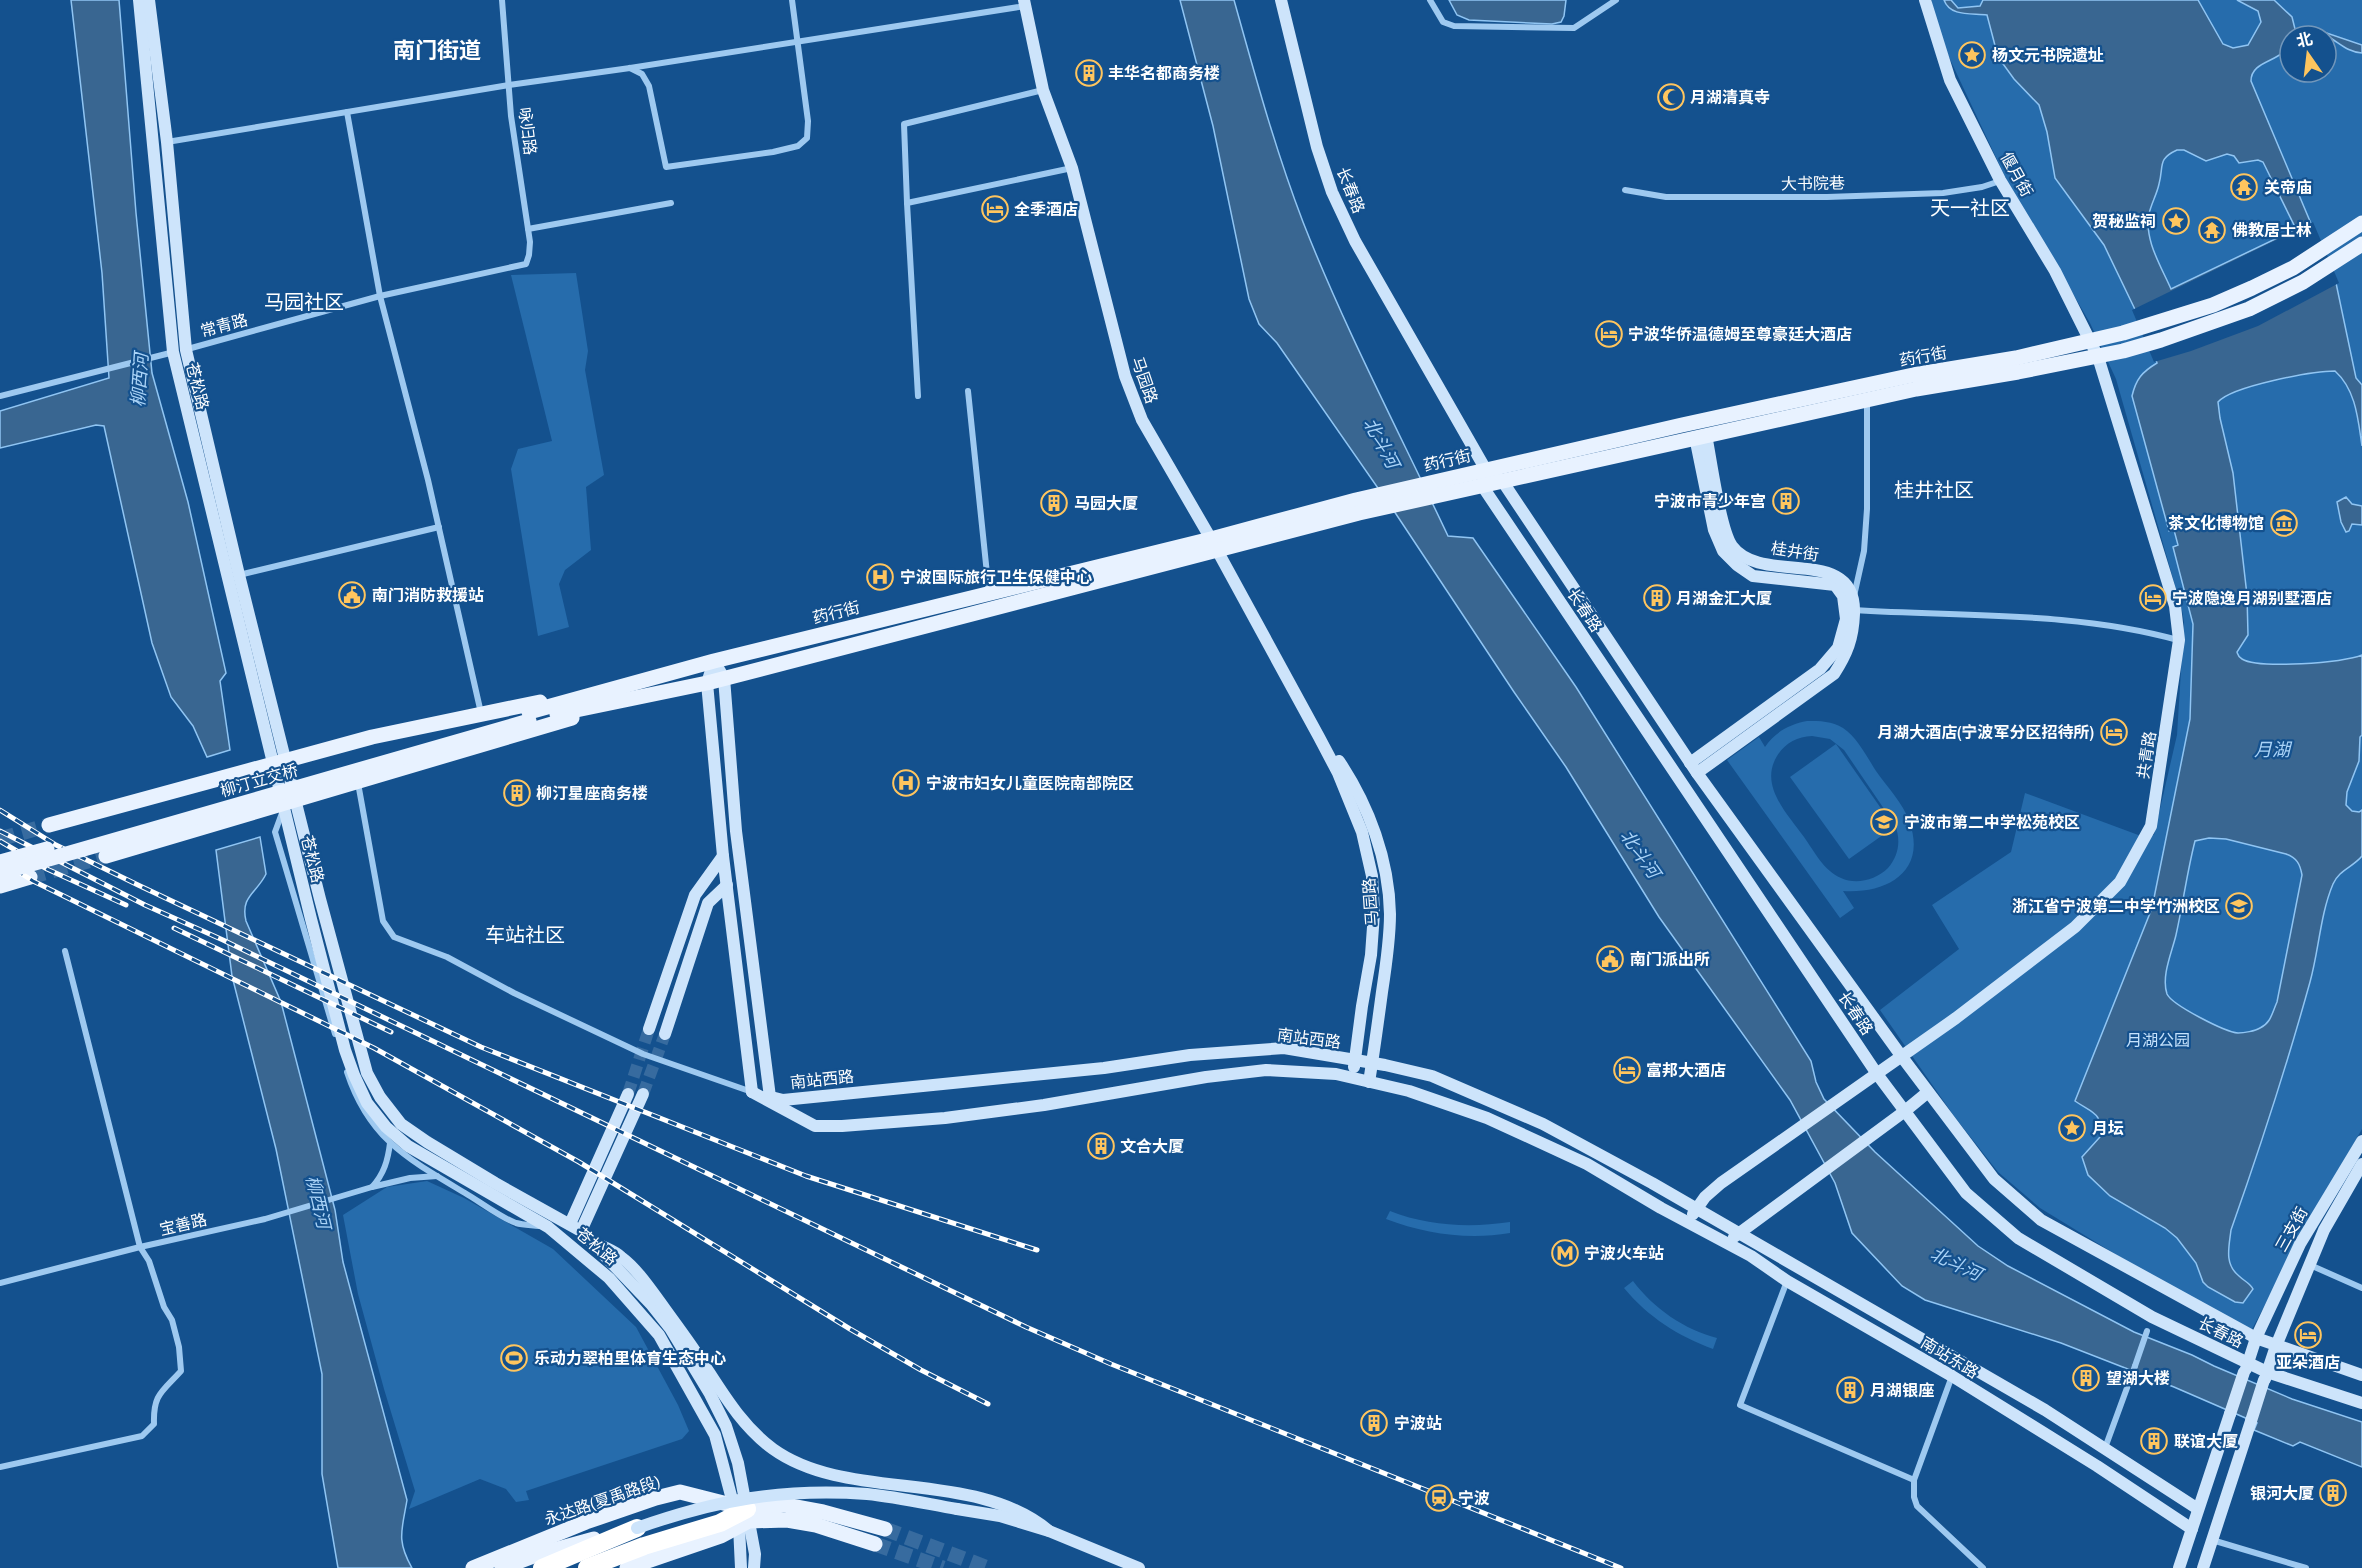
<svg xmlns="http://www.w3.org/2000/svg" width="2362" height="1568" viewBox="0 0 2362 1568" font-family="'Archivo Narrow','Noto Sans SC',sans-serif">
<rect width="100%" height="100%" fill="#14518e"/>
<g fill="#266cac" fill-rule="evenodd">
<path d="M1932,0H2362V1129L2314,1213L2251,1331L2156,1279L2040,1208L1998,1172L1954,1116L1880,1010L1959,949L1932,905L2011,852L2025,793L2141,836L2154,835L2177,735L2184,622L2182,610L2116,379L2090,323L2007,181L1948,55L1932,9ZM2290,36H2326V72H2290Z"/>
<path d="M576,273L588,351L585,370L604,475L586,487L591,550L565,570L559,584L569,627L538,636L511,469L518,449L552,441L511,275Z"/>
<path d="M1807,721C1820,721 1832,721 1843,728C1857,737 1867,757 1876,771C1887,787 1903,803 1909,821C1928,871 1887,894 1843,891L1854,908L1840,918L1727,760L1759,737L1765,747C1775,732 1790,724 1807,721ZM1812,736L1830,739L1844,750L1895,825C1901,840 1899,855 1888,868C1876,880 1856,885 1841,878C1824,871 1814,851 1804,837C1787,813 1759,786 1777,756C1785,743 1797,737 1812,736Z"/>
<path d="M1836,744L1894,827L1849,859L1790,777Z"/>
<path d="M427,1181L464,1198L553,1249L636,1327L678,1405L689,1431L682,1439L526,1491L529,1500L516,1502L506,1489L480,1479L409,1509L415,1491L384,1389L358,1294L343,1215L387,1187Z"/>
<path d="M1390,1211C1428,1226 1470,1228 1510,1222V1233C1468,1240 1425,1234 1386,1219Z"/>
<path d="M1633,1281C1653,1308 1685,1330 1717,1338L1713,1349C1678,1336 1648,1317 1624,1288Z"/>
</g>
<g fill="#396691" stroke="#90c5f3" stroke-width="1.5" fill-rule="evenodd">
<path d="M71,0H119L136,213L152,373L188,502L226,673L220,681L230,750L207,757L193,726L171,697L152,643L104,426L96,425L0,448V411L109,378L102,273Z"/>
<path d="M1180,0H1234C1255,75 1275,149 1303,222C1345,329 1399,432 1448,536L1473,538L1576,687L1811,1061L1816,1082L1824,1099L1875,1152L1978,1246L2008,1266L2134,1332L2192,1355L2214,1366L2292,1399L2362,1422V1467L2300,1442L2293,1446L2254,1430L2257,1423L2174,1387L2061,1343L1925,1300L1902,1286L1852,1233L1835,1183L1790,1100L1659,917L1566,767L1514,692L1396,514L1277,343L1259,324L1249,299L1213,126Z"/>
<path d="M1449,0H1566L1564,16L1561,22L1552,24L1469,20L1457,15Z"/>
<path d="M1944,0H1951L1958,8L1980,6L1983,0H2198L2223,44L2233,48L2248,45L2261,22L2258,11L2237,0H2274L2292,17L2295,29L2312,28L2362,45V53C2347,52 2340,43 2327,36C2318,31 2304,34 2293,34L2290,36C2290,64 2251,57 2251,81L2336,283L2356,378L2362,385V446C2358,419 2356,390 2335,371C2313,371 2232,386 2218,402L2220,418L2233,473L2247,595L2248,635L2237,652C2238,655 2238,657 2242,659C2258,669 2345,663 2362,655V735L2360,737L2359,761L2347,792L2346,805L2352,811L2359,812L2362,810V856C2353,867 2339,870 2333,884C2320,915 2319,950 2310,982C2287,1065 2260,1148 2231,1230C2229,1247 2224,1264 2239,1276C2244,1281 2250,1283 2253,1289L2243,1303L2235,1302L2208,1287L2203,1282L2196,1263L2177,1238L2165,1228L2110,1196L2088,1175L2082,1157L2100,1137C2103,1112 2092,1113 2075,1101L2152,908L2190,719L2193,624L2173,547L2178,545L2174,530L2169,531L2132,396C2136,379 2142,372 2157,363L2142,324L2104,245L2055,178L2047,132L2039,105L2014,79L1998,57L1987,15C1972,13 1950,17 1944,0ZM2177,150H2184L2206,161L2227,154L2234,156L2239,163L2258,160L2263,162L2296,229L2171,289C2161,266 2144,240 2149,214C2151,204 2157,194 2159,184C2164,166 2157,159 2177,150ZM2209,838L2226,839L2286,854C2297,858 2300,864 2302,875L2277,1002C2272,1013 2271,1023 2260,1028C2255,1031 2244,1033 2238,1033C2225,1032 2172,1005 2167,994C2161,976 2172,952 2176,935C2183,904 2187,872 2195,841Z"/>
<path d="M2346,497L2352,504L2362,506V525L2352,524L2349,531L2346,532L2341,522L2337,502Z"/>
<path d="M260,837L266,874C257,893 240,896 246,921L281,1002L335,1210L343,1262L407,1500C402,1530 396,1540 412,1568H338L322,1474V1374L276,1149L232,976L216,850Z"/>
</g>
<path fill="#14518e" d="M2313,222L2339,283L2258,326L2191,351L2154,362L2132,310Z"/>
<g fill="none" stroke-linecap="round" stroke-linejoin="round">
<g stroke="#376b9f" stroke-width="12" stroke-dasharray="12 6" stroke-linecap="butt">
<path d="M628,1094L649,1029"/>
<path d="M643,1094L665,1034"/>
</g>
<g stroke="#376b9f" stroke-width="15" stroke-dasharray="15 8" stroke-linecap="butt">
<path d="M0,839L49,825"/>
<path d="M30,877L106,856"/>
<path d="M885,1529L988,1568"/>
<path d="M875,1544L943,1568"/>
</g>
<g stroke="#9ec9f0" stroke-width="6">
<path d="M1430,0L1443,22L1454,26L1574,28L1616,0"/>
<path d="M630,68L642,74L649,86L666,167L773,152L798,146L807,138L808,121L792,0"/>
<path d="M347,112L380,296L428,480L481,713"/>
<path d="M167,142L509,85L630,68L1025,6"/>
<path d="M1625,190L1666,197H1827L1943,193L1982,187L2000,181"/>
<path d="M907,203L904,124L1043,90"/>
<path d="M528,229L671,203"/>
<path d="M184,350L380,296L526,264L529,255L530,242L511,116L502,0"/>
<path d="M968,391L989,593"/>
<path d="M0,396L174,352"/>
<path d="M918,396L907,203L1072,168"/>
<path d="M239,575L439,527"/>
<path d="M1854,596L1864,551L1867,509V401"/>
<path d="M1854,610C1963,617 2073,611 2178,640"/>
<path d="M358,783L383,921L394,937L447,957L514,993L643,1054L752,1092"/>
<path d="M282,813L275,832L335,1034"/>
<path d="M347,1072C369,1139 408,1159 465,1193C479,1201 501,1218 516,1223C523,1225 532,1225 539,1226"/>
<path d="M390,1143C388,1160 384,1174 372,1187L410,1178L437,1176"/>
<path d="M2310,1265L2362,1288"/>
<path d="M1787,1281L1740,1405L1914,1480L1952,1376"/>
<path d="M0,1283L140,1247L265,1219L372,1187"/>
<path d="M2105,1448L2135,1366"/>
<path d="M0,1467L142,1436L154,1424C153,1394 162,1392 181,1371L179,1347L172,1320L164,1307L149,1261L140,1247L65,951"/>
<path d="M1914,1480V1497L1917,1506L1983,1568"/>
<path d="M2212,1540L2306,1568"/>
</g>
<g stroke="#cde4fb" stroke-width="12">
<path d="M139,0L173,352L311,919L345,1050L354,1075L367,1103L386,1127L408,1146L548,1227L609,1278L659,1335L715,1435L739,1526L741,1568"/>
<path d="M149,0L167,142L186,350L239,575L320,899L367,1073L380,1097L401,1124L427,1142L495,1183L581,1231L651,1304L670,1328L710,1394L726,1426L738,1463L755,1554L754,1568"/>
<path d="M1024,0L1043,90L1072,168L1125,376L1142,420L1211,539L1319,737L1338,773L1362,832L1372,876L1374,913L1371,955L1362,1006L1354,1067"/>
<path d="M1281,0L1317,147L1332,192L1355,241L1486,470L1503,482L1697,773L1902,1057L1994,1179L2041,1220L2256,1338L2362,1375"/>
<path d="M1484,480L1483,487L1877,1074L1966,1193L2018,1238L2152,1317L2267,1372L2362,1403"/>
<path d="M1339,761C1369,806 1389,860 1390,914C1390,940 1386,966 1382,992C1378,1022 1374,1052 1369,1082"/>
<path d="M1690,763L1820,669L1838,648L1846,619L1843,596L1835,585L1753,576L1737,565L1723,551L1714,530L1695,437"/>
<path d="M1697,773L1834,674C1847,654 1853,639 1854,614C1857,543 1762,587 1732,546C1720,529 1711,459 1706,435"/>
<path d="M649,1029L695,895L723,856"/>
<path d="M665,1034L708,903L727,885"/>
<path d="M752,1092L815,1126H842L945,1118L1044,1105L1206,1077L1266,1070L1336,1074L1409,1091L1487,1118L1587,1164L1661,1208L1751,1256L1787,1281L1952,1376L2097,1466L2192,1529"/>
<path d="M752,1092L723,856L707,683L714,661L724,678L736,831L770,1097"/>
<path d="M767,1096L783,1100L1104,1068L1190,1055L1284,1048L1385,1065L1432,1076L1543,1124L1652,1183L2045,1410L2198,1509"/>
<path d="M1693,1214L1705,1197L1721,1183L1956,1018L2075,927L2120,882L2151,826L2179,640L2175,606L2098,357L2055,271L2000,180L1950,80L1925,0"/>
<path d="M570,1224L628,1094"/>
<path d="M581,1231L643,1094"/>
<path d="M1734,1237L1905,1111L1928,1092"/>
<path d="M602,1246C608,1249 616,1252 621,1257C636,1268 649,1287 660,1302C672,1319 685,1336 697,1354C720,1388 739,1424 773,1449C848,1503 974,1468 1049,1531"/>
<path d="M2246,1369L2256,1338L2300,1244L2362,1141"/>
<path d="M2265,1379L2276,1346L2324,1230L2362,1164"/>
<path d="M957,1509L1000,1516L1049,1531L1139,1568"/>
<path d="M2179,1568L2230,1414"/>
<path d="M2203,1568L2251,1421"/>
</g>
<g stroke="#e8f2ff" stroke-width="15">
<path d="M529,712L714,661L1211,539L1356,500L1682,425L1913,375L2016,358L2123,333L2213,305L2252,288L2293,268L2362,223"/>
<path d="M557,714L707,683L1359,513L1916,389L2018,372L2123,351L2161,340L2249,309L2303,282L2362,244"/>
<path d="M49,825L372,737L540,702"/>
<path d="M106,856L572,718"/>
<path d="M0,886L30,877"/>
<path d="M473,1568L586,1522L656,1498L680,1492L747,1509L785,1505L823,1512L885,1529"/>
<path d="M502,1568L536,1555L594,1539"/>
<path d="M627,1568L721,1536L749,1521L787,1520L816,1525L875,1544"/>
</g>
<g stroke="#fff" stroke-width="18">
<path d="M542,1568L637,1528"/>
<path d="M587,1568L644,1546L720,1523L747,1509"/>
</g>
<g stroke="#fff" stroke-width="5">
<g id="rail">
<path d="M0,810L56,845L138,885L481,1047L806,1176L1037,1250"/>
<path d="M0,831L145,905L223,940L1026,1327L1111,1364L1621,1568"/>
<path d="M0,841L47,869L126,905"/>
<path d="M0,860L33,881L374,1048L579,1162L850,1329L921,1370L988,1404"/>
<path d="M174,928L391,1032"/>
</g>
</g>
<use href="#rail" stroke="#14518e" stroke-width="3" stroke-dasharray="9" stroke-linecap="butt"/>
<path stroke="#9ec9f0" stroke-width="6" d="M2135,1366L2147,1331"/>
<g stroke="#cde4fb" stroke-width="12">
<path d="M2230,1414L2244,1372"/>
<path d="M2251,1421L2264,1380"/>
<path d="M637,1528C716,1500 782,1488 867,1494C897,1497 928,1504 957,1509"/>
</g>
<g stroke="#e8f2ff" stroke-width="15">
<path d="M0,862L47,849"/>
<path d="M0,873L529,721"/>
</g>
</g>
<defs>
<g id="sight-ring" transform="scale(1.35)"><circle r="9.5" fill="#14518e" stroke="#ffc55e" stroke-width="1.5"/><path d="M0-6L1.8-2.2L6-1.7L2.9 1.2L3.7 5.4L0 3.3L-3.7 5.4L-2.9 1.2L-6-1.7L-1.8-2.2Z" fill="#ffc55e"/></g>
<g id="building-ring" transform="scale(1.35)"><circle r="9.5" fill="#14518e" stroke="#ffc55e" stroke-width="1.5"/><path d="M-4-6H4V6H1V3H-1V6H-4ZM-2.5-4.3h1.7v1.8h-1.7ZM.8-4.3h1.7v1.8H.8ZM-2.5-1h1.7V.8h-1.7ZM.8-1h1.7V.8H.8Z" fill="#ffc55e"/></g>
<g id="mosque-ring" transform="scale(1.35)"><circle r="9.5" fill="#14518e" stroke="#ffc55e" stroke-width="1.5"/><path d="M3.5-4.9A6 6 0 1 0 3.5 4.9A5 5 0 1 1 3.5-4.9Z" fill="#ffc55e"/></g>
<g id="temple-ring" transform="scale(1.35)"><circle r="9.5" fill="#14518e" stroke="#ffc55e" stroke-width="1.5"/><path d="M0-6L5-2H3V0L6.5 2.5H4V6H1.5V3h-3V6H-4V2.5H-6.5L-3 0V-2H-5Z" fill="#ffc55e"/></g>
<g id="hotel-ring" transform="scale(1.35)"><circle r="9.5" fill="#14518e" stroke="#ffc55e" stroke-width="1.5"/><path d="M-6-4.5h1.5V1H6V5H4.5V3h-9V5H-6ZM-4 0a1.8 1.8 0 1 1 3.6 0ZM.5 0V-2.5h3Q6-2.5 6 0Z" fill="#ffc55e"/></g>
<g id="museum-ring" transform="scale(1.35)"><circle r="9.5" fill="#14518e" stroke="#ffc55e" stroke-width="1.5"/><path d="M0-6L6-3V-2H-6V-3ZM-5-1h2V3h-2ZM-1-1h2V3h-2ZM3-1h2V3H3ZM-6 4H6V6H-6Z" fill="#ffc55e"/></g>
<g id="hospital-ring" transform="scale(1.35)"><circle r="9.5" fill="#14518e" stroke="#ffc55e" stroke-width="1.5"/><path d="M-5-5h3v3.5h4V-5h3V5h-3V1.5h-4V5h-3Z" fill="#ffc55e"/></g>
<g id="civic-ring" transform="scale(1.35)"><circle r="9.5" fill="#14518e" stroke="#ffc55e" stroke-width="1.5"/><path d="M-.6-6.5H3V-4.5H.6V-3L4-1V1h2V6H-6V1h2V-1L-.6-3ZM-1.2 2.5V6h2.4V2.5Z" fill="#ffc55e"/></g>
<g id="school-ring" transform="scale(1.35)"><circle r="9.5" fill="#14518e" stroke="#ffc55e" stroke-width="1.5"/><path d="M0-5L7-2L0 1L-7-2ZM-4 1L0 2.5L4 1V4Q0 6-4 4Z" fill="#ffc55e"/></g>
<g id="metro-ring" transform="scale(1.35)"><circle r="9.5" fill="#14518e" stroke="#ffc55e" stroke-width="1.5"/><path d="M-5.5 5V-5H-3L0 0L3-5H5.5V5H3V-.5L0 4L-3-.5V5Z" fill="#ffc55e"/></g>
<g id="stadium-ring" transform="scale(1.35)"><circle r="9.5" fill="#14518e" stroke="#ffc55e" stroke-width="1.5"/><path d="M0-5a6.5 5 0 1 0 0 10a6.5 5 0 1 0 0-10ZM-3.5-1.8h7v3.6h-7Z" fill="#ffc55e"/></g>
<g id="station-ring" transform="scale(1.35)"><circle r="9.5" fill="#14518e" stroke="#ffc55e" stroke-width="1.5"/><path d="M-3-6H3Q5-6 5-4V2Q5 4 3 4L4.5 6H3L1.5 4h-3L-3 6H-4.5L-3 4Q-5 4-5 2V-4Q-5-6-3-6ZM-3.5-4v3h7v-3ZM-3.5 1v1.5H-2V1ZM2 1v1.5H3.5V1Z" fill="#ffc55e"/></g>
</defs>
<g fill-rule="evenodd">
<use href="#sight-ring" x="1972" y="55"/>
<use href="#building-ring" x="1089" y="73"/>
<use href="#mosque-ring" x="1671" y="97"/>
<use href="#temple-ring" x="2244" y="187"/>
<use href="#hotel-ring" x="995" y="209"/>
<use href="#sight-ring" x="2176" y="221"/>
<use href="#temple-ring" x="2212" y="230"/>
<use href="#hotel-ring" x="1609" y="334"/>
<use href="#building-ring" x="1786" y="501"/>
<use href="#building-ring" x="1054" y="503"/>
<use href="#museum-ring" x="2284" y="523"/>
<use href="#hospital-ring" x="880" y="577"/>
<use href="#civic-ring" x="352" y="595"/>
<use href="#building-ring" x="1657" y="598"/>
<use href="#hotel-ring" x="2153" y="598"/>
<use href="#hotel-ring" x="2114" y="732"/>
<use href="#hospital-ring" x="906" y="783"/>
<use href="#building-ring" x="517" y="793"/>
<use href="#school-ring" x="1884" y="822"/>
<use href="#school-ring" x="2239" y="906"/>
<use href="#civic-ring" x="1610" y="959"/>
<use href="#hotel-ring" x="1627" y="1070"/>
<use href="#sight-ring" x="2072" y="1128"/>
<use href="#building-ring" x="1101" y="1146"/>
<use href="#metro-ring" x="1565" y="1253"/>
<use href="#hotel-ring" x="2308" y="1335"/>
<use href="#stadium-ring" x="514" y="1358"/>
<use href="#building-ring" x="2086" y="1378"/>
<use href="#building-ring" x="1850" y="1390"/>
<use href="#building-ring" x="1374" y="1423"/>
<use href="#building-ring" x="2154" y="1441"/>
<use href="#building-ring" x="2333" y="1493"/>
<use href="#station-ring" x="1439" y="1498"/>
</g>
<g text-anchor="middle" stroke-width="4.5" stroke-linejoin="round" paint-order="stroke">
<g font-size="16" font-weight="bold" fill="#fff" stroke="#14518e" text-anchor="start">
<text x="1992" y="61">杨文元书院遗址</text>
<text x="1108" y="79">丰华名都商务楼</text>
<text x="1690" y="103">月湖清真寺</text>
<text x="2264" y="193">关帝庙</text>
<text x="1014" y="215">全季酒店</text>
<text x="2156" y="227" text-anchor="end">贺秘监祠</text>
<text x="2232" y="236">佛教居士林</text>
<text x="1628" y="340">宁波华侨温德姆至尊豪廷大酒店</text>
<text x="1766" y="507" text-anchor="end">宁波市青少年宫</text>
<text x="1074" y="509">马园大厦</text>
<text x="2264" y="529" text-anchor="end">茶文化博物馆</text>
<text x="900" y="583">宁波国际旅行卫生保健中心</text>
<text x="372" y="601">南门消防救援站</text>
<text x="1676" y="604">月湖金汇大厦</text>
<text x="2172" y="604">宁波隐逸月湖别墅酒店</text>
<text x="2094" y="738" text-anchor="end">月湖大酒店(宁波军分区招待所)</text>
<text x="926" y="789">宁波市妇女儿童医院南部院区</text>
<text x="536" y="799">柳汀星座商务楼</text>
<text x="1904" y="828">宁波市第二中学松苑校区</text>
<text x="2220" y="912" text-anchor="end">浙江省宁波第二中学竹洲校区</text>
<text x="1630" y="965">南门派出所</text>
<text x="1646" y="1076">富邦大酒店</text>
<text x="2092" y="1134">月坛</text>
<text x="1120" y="1152">文合大厦</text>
<text x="1584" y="1259">宁波火车站</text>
<text x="534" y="1364">乐动力翠柏里体育生态中心</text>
<text x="2308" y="1368" text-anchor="middle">亚朵酒店</text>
<text x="2106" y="1384">望湖大楼</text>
<text x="1870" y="1396">月湖银座</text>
<text x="1394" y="1429">宁波站</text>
<text x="2174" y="1447">联谊大厦</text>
<text x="2314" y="1499" text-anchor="end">银河大厦</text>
<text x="1458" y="1504">宁波</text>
</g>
<g font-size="16" fill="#fff" stroke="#14518e">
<text transform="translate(528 131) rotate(83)" y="6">咏归路</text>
<text transform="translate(2017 174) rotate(61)" y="6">偃月街</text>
<text transform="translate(1813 183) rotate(-1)" y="6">大书院巷</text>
<text transform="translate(1351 190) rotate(68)" y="6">长春路</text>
<text transform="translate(224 325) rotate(-15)" y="6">常青路</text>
<text transform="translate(1923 356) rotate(-10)" y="6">药行街</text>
<text transform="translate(1145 380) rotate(71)" y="6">马园路</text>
<text transform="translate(198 386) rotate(76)" y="6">苍松路</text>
<text transform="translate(1447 460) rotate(-13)" y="6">药行街</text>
<text transform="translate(1795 551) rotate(9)" y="6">桂井街</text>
<text transform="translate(1585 610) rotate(56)" y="6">长春路</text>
<text transform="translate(836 612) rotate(-14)" y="6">药行街</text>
<text transform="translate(2146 755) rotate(-81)" y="6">共青路</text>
<text transform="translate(259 780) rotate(-16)" y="6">柳汀立交桥</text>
<text transform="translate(313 859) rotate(76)" y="6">苍松路</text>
<text transform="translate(1370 902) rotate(-94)" y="6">马园路</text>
<text transform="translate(1856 1013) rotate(56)" y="6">长春路</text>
<text transform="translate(1309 1038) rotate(7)" y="6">南站西路</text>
<text transform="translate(822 1079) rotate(-6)" y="6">南站西路</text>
<text transform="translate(183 1224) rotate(-13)" y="6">宝善路</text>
<text transform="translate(2291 1229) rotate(-61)" y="6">三支街</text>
<text transform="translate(597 1246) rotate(40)" y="6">苍松路</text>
<text transform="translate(2221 1332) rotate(26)" y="6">长春路</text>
<text transform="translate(1950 1357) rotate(31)" y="6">南站东路</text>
<text transform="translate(602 1500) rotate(-19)" y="6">永达路(夏禹路段)</text>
</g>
<g font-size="16" fill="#c5e2fc" stroke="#14518e">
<text x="2158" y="1046">月湖公园</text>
</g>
<g font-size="18" font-style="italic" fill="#aad3f7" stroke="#14518e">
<text transform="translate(140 380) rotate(-86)" y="6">柳西河</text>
<text transform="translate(1381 443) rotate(62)" y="6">北斗河</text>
<text x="2272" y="756">月湖</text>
<text transform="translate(1640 854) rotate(55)" y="6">北斗河</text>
<text transform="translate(318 1202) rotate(77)" y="6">柳西河</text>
<text transform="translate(1956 1264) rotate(25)" y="6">北斗河</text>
</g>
<g font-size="20" fill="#fff" stroke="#14518e">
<text x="1970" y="215">天一社区</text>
<text x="304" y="309">马园社区</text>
<text x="1934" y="497">桂井社区</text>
<text x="525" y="942">车站社区</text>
</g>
<g font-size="22" font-weight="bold" fill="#fff" stroke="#14518e">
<text x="437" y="58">南门街道</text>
</g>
</g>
<g transform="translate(2308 54) rotate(346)"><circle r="28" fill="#14518e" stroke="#7297bb" stroke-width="1.5"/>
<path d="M0-4.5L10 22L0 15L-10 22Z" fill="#ffc55e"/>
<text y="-9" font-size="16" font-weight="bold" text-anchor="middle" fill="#ffffff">北</text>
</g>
</svg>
